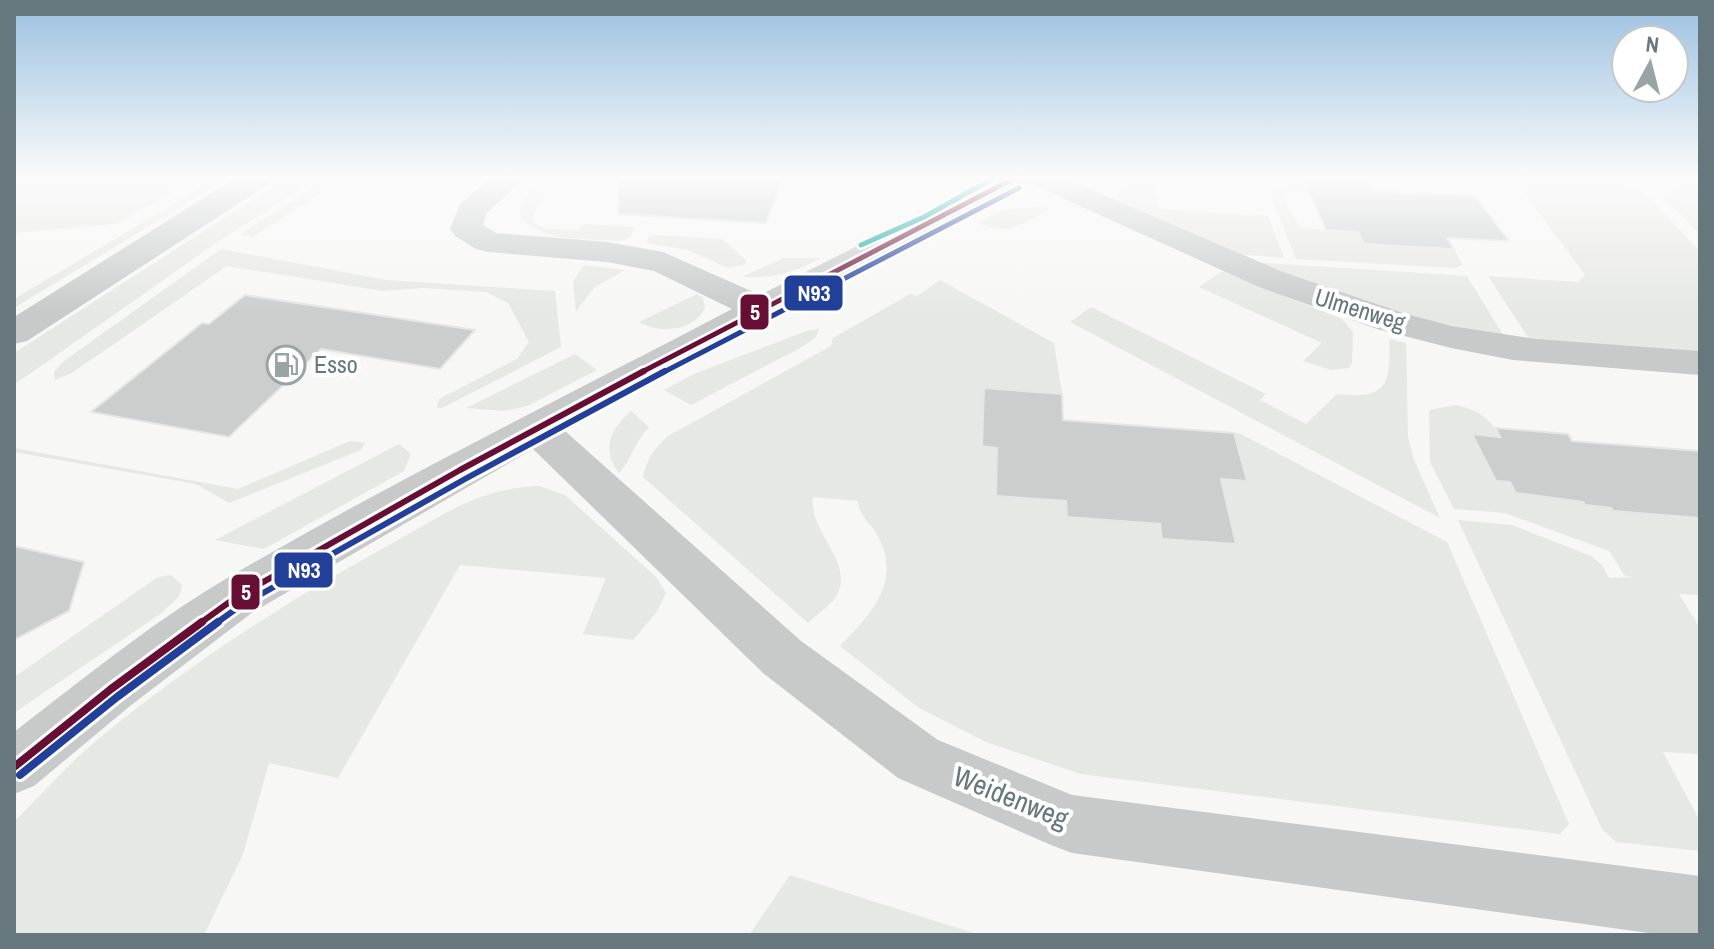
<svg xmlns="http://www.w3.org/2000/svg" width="1714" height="949" viewBox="0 0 1714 949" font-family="'Archivo Narrow',sans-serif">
<rect width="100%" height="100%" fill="#f7f7f6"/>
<g fill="#e6e8e4">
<path d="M14,179H195L117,224L14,233Z"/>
<path d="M216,179H227L14,308V299Z"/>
<path d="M285,179H317L216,243L14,385V353Z"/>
<path d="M327,179H343L253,237L240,234Z"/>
<path d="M1129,179H1152L1158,209L1268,216L1284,258L1235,254L1121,206L1116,194L1131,185Z"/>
<path d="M1302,179L1309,193L1286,192L1287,195H1282L1300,228L1358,232L1364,244L1454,249L1463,265L1455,268L1296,259L1270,193Z"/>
<path d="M1687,179H1700V234L1665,199V196Z"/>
<path d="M1515,180L1638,187L1700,251V354L1531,342L1488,276L1578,282L1585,275Z"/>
<path d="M531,191L546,192L532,217L534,223L543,228L578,231L583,224L635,227L630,237L620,241C588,239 543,242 519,217L522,204Z"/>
<path d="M1035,206L1050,209C1021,225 1010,237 978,223L1000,211Z"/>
<path d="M650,235L722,239L746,260V264L728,268L688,250L646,243Z"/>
<path d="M221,249L386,280L555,291L561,347L442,408L437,407L439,399L517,359L529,342L508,303L486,292L424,288L382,291L227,266L72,373L55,380L54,372L64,361Z"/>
<path d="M783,258H821C794,273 773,278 742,277Z"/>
<path d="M1249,262L1467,276L1505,338L1458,331Z"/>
<path d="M584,265L625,270L595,287L576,311L573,282Z"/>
<path d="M1222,271L1342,319L1353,332L1352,363L1349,368L1331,370L1303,361L1322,343L1199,287Z"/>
<path d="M940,280L1054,343L1062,394L985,388L982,446L997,448L996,495L1066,501L1067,517L1160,524L1163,539L1235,544L1221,479L1247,480L1234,433H1239L1447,542L1569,824L1560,834L1080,774L986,742L919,708L840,646C870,615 901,584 879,538C872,523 859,518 858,501L813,497C807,533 862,567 832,602C825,609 815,616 808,623L643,477C646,459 655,448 668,436L831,346L833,338L910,294L917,296Z"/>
<path d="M697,294L703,298L705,308C693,332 660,334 639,322Z"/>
<path d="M1091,307L1266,394L1260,400L1306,424L1337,394C1388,400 1391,383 1389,339L1406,343L1408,437L1414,460L1440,518L1070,322Z"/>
<path d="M819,329L816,337L802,347L691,405L664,390L694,374L806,331Z"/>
<path d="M575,354L597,370L527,406L505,411L466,408Z"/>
<path d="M1456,405C1477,410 1489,416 1500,437L1474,435L1496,481L1510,482L1516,493L1583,502L1585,505L1611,508L1613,511L1653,514L1700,506V595L1679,594L1700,628V754L1663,752L1700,821V851L1616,842L1602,829L1458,520L1512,525L1591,556L1602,565L1609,578L1634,577L1625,576L1609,551L1505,513L1454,509L1430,462L1429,410Z"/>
<path d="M631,411L649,427C635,441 632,459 619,473C601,450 610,429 631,411Z"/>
<path d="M350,441L365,443L361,450L229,503L196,484L14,452V448L238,489Z"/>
<path d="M399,444L411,454L404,471L264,549L215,540Z"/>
<path d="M539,486L565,495L656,577L666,593L656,613L633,640L583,634L606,578L460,565L338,778L269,763L243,854L204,935H14V822C41,795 67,765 96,741C186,666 287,601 389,545C442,516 478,488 539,486Z"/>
<path d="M171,575L182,585L179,597L160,614L14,713V677L158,577Z"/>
<path d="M790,875L980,935H749Z"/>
</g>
<g fill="#cccece" stroke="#e6e6e6" stroke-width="2">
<path d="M619,179H782L766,223L618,214Z"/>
<path d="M1303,179H1367L1374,191L1475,196L1509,241L1447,238L1454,249L1364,244L1358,232L1326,230Z"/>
<path d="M245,295L475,330L440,369L321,349L229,437L91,412L202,323L209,324Z"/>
<path d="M984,388L1062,394L1063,420L1234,433L1247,481L1221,479L1236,544L1162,539L1160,524L1067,517L1066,501L996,496L997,448L982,446Z"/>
<path d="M1496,428L1568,434L1572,441L1700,451V518L1613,511L1611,508L1585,505L1583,502L1516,493L1510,482L1496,481L1472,434L1500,437Z"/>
<path d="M14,546L84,562L69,611L14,640Z"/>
</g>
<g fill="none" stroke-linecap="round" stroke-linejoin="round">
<g fill="#c8caca" fill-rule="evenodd">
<path d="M234,179H271L267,185L27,341L14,344V317Z"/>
<path d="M489,179H523L486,214L483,225L496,233L607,242L663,252L760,295L990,179H1066L1283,272L1403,313L1451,326L1536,339L1700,351V375L1513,360L1451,348L1377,329L1259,287L1027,182L565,431L801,641L938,740L1072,795L1700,876V935H1663L1072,853L1051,845L898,778L763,673L533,449L253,612L130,706L34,786L14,794V732C79,682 149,625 219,583C386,484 561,399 732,309L654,271L607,262L488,252L476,249L455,236L450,229L460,204Z"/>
</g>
<g stroke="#fff" stroke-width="10">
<path id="bus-1-far2" d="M640,373L1013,179"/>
</g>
<g stroke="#fff" stroke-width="12">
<path id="bus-1-far1" d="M199,624L235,598L460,470L644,371"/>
</g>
<g stroke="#fff" stroke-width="14">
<path id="bus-1" d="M14,767L111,689L202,622"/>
</g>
<g stroke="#fff" stroke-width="10">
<path id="bus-2-far2" d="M662,373L1019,188"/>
</g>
<g stroke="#fff" stroke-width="12">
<path id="bus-2-far1" d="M215,624L240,606L465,479L665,371"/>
</g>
<g stroke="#fff" stroke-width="14">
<path id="bus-2" d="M20,775L117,697L218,622"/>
</g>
<g stroke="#fff" stroke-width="10">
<path id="bus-3" d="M861,245L924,217L992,179"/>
</g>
<use href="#bus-1-far2" stroke="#660e34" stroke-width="5"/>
<use href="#bus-1-far1" stroke="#660e34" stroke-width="6"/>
<use href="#bus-1" stroke="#660e34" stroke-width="8"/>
<use href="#bus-2-far2" stroke="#223f99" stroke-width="5"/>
<use href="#bus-2-far1" stroke="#223f99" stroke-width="6"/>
<use href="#bus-2" stroke="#223f99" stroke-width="8"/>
<use href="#bus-3" stroke="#00a19a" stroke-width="5"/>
</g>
<linearGradient id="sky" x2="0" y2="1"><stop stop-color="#9bc0e0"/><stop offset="0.57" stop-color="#fbfbfb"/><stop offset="1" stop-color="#fbfbfb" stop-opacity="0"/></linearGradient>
<rect width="1714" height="312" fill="url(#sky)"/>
<defs>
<g id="fuel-ring" transform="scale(2)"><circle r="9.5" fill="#fff" stroke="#99a4a7" stroke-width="1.5"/><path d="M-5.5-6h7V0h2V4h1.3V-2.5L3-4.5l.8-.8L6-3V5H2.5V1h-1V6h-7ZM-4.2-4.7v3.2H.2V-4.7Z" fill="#99a4a7"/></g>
</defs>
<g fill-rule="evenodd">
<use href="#fuel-ring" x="286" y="365"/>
</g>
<g text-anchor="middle" stroke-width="8" stroke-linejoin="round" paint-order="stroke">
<g font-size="24" fill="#66777d" stroke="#fff">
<text transform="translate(1360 310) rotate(17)" y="8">Ulmenweg</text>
</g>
<g font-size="24" fill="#66777d" stroke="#fff" text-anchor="start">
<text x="314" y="373">Esso</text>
</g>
<g font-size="28" fill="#66777d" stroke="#fff">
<text transform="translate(1011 797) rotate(22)" y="10">Weidenweg</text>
</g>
</g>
<g stroke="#fff" stroke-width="3">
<rect x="783" y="274" width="61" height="38" rx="8" fill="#223f99"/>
<rect x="739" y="293" width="31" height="38" rx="8" fill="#660e34"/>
<rect x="273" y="551" width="61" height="38" rx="8" fill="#223f99"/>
<rect x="230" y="573" width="31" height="38" rx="8" fill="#660e34"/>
</g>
<g font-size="22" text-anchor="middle" font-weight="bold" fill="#fff">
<text x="814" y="301">N93</text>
<text x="755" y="320">5</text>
<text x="304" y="578">N93</text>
<text x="246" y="600">5</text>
</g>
<rect width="1714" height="949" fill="none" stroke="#66777d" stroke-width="32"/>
<g transform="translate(1650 64) rotate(7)"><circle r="38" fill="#ffffff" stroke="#c2c9cb" stroke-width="2"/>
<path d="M0-6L14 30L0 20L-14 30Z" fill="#99a4a7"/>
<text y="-12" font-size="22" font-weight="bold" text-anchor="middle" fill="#66777d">N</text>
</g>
</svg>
